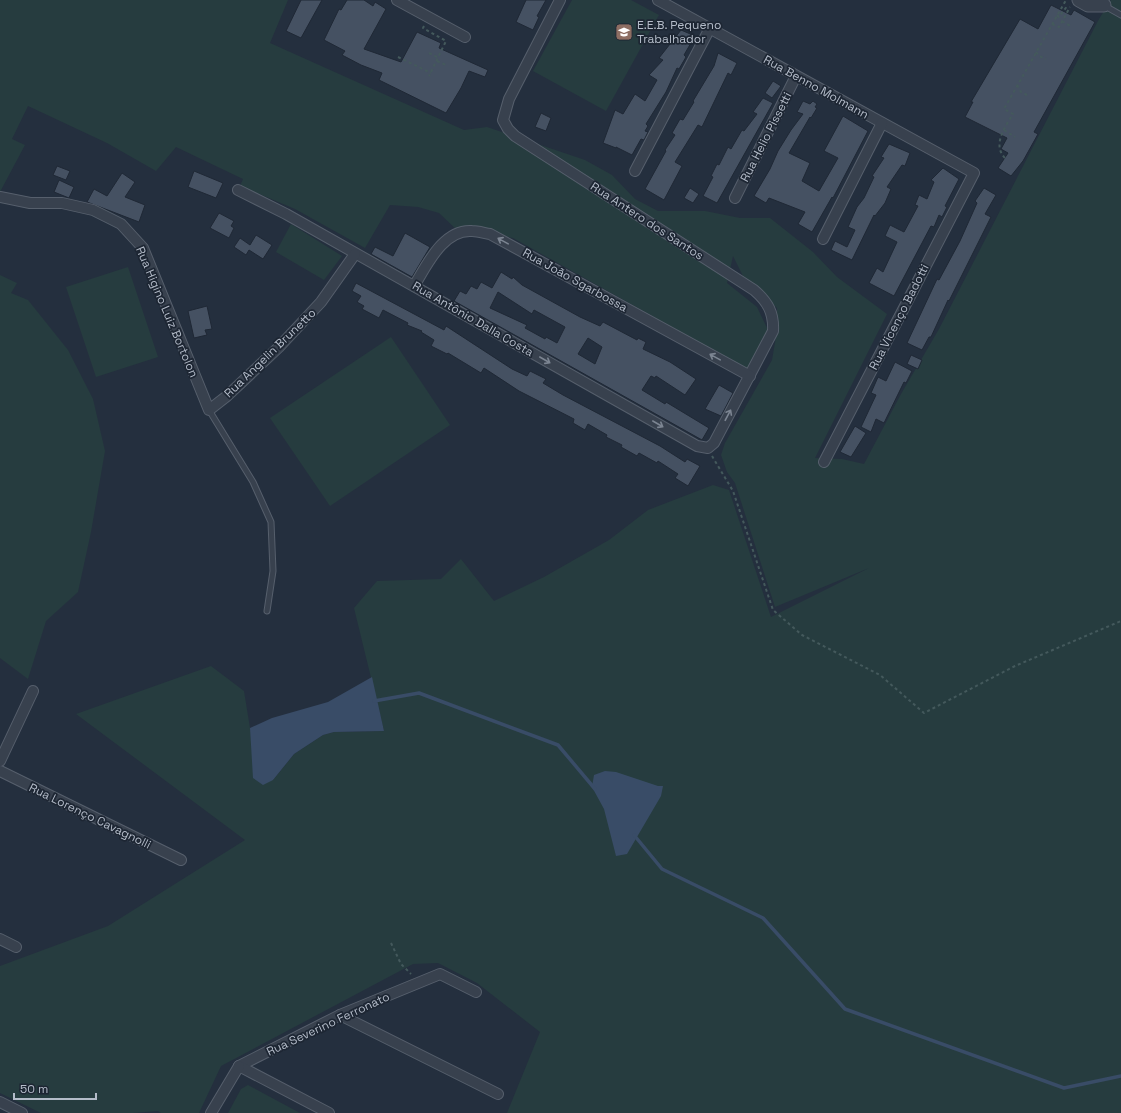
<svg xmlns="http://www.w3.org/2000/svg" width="1121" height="1113" viewBox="0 0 1121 1113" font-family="'Space Grotesk',sans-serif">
<rect width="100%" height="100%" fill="#242f3e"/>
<g fill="#263c3f">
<path d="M0,0H288L270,43L464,130L487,127L585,160L612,175L635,199L658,211H705L740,218H770L813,252L837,277L887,314L815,458L842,459L864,464L901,394L939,329L1099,19L1111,0H1121V1113H507L540,1032L477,983L438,963L413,964L221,1066L199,1113H161L158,1111L133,1113H41L0,1093V966L108,926L245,840L76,714L211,666L244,691L250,728L273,780L294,754L323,735L334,732L384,731L354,608L377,581L441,579L461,559L494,601L544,577L609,540L648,510L713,485L729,490L771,617L869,568L775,607L735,483L727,472L721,455L725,443L772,360L777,331V308L744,278L733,256L727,283L757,307L768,330L754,373L513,238L475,230L458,231L439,213L418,207L390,205L365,248L295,209L240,186L243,179L176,147L156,171L107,143L28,106L12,139L25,145L0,192Z"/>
<path d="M572,0H631L659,15L606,111L533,71Z"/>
<path d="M291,224L342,256L324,280L276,252Z"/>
<path d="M128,267L158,357L96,377L66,287Z"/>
<path d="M0,275L17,283L11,293L28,300L68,350L93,399L105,451L91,532L78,592L46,621L28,679L0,658Z"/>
<path d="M391,337L450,425L330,506L270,418Z"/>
<path d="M248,1085L300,1113H228L241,1089Z"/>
</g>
<g fill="#394c67">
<path d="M372,677L384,731L334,732L323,735L294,754L273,780L263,785L253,778L250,728L272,718L328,702Z"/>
<path d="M605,771L616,772L658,786H663L661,796L627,854L616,856L604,809L592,787L594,775Z"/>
</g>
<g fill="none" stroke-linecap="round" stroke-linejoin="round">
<g stroke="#394c67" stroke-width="3.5">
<path d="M374,701L419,693L558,745L595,789"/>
<path d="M634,835L662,869L763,918L845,1009L1064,1088L1121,1076"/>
</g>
</g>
<g fill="#455162" stroke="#1f2835" fill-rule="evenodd">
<path d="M301,0H322L301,38L286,31Z"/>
<path d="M347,0H364L373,6L375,2L386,9L364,49L401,62L417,32L441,43L439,48L488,70L485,77L469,71L461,88L446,113L379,80L382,73L361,65L342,55L345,51L324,40L339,9L341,10Z"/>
<path d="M526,0H546L537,16L539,17L533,30L516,22Z"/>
<path d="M1051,5L1071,15L1074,10L1095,22L1034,132L1038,134L1023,161L1011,176L998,168L1008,153L1001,149L1007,138L965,117L973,102H971L1020,19L1038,29Z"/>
<path d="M681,30L695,36L684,55L686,57L679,69L677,68L666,92L646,124L648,126L645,131L648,132L644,140L641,139L632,155L616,147V148L603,143L615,110L623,114L635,94L645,101L657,80L649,75L663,60L659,58Z"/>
<path d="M718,53L737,63L731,75L728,73L702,127L698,125L675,162L682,166L664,200L645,189L666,151L665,150L675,135L672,133L680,119L683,120L694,102L693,101L714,66Z"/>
<path d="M773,81L781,86L772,98L765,93Z"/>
<path d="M763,98L773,103L717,203L703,196L713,177L711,176L717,164L719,165L728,147L731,149L742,130L744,131L757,114L753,112Z"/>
<path d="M803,101L810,104L813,101L817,104L815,107L817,108L811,118L810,117L789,153L810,163L802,181L819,191L838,158L824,151L843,116L868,131L833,198L832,197L812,232L798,224L805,212L769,198L766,203L754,196L770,169L778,151L791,130L803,114L797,112Z"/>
<path d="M541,113L551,118L546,131L535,127Z"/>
<path d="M889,144L910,153L905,166L902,165L887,187L891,189L885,203L875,216L874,215L852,260L831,250L835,241L847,247L855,230L848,227L857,207L864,198L874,177L872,176L884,158L881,157Z"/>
<path d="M57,166L70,171L66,180L53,175Z"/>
<path d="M943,168L959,179L945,206L947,207L942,217L939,215L934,227L931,226L894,296L869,283L877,268L883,272L897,242L885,236L890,225L904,232L918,206L915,205L919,195L927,199L934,182L931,180Z"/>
<path d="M194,171L223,183L216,198L188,187Z"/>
<path d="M122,173L135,182L125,197L145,205L139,222L87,202L94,189L107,196Z"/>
<path d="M59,180L74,187L69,198L54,192Z"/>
<path d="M690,188L699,194L693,203L684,198Z"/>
<path d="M984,188L996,195L985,214L991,217L949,301L948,300L931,337H929L922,350L907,343L937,279L939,280L960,241L977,203L975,201Z"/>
<path d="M219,213L234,221L231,226L234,228L229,238L210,228Z"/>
<path d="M405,233L430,247L412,277L371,254L375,247L393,256Z"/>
<path d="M256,235L272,245L263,259L249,250L246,255L234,247L240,238L250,245Z"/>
<path d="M501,272L512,279L513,277L522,285L580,317L600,326L603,322L637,340L638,338L646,342L643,349L670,362L696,379L685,395L656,376L655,378L651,376L642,390L665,404L666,402L709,428L702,440L454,301L460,291L466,294L471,286L477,289L481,282L492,288ZM498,292L532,314L534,310L565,327L557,343L546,337L545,339L525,328L527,325L490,308ZM588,338L602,347L595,364L578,354Z"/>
<path d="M356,283L444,330L446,326L512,369L527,376L530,371L546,379L543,383L563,395L660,446L685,462L687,459L700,466L688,486L675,478L678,474L658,461L657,463L639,453L637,456L621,447L622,445L606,437L607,435L588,424L585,430L573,423L574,419L519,391L484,368L481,373L448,353L447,354L431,346L434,340L421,332L422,331L407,325L408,323L383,310L379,318L362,309L364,306L357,302L361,296L352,291Z"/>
<path d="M207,306L212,329L205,330L207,335L194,338L188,311Z"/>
<path d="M911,355L922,360L918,369L907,364Z"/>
<path d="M895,362L912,371L906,383L904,382L884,423L876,419L871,432L861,427L876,395L871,393L878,377L886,381Z"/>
<path d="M719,385L733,393L721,416L705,409Z"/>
<path d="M855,426L866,433L851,457L840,452Z"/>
</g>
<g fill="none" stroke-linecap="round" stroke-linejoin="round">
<g stroke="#565f6c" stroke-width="7">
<g id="service">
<path d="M1105,6L1121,15"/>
<path d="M209,410L253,482L271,522L273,571L267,611"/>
</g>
</g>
<g stroke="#565f6c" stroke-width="12">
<g id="minor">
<path d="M397,0L465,37"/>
<path d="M658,0L974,173L824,462"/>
<path d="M635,171L710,28"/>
<path d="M238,190L286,214L697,446L708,448L714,443L773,331C774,313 768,302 754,290L515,136L508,129L503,120L509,99L560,0"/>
<path d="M0,197L30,203H62L93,210L121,224L143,248L209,410L227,396L279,347L321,302L355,254"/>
<path d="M735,198L796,76"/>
<path d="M823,239L882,123"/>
<path d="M414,286C427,265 443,229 472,231C478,231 484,233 490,234L750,376"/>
<path d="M0,761L33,691"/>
<path d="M0,771L181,860"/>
<path d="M0,939L16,947"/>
<path d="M340,1015L498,1094"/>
<path d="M239,1066L340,1015L440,974L476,992"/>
<path d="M239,1066L329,1113"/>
<path d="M0,1102L22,1113"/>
<path d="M211,1113L239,1066"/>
</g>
</g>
<g stroke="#565f6c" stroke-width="15">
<path id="tertiary" d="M1079,0L1088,5H1104"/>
</g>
<g stroke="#44595c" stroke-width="2" stroke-dasharray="3 3" stroke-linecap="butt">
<path d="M1057,15L1059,17L1068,5"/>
<path d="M1062,21L1072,27"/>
<path d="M1052,24L1059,27L1070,7"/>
<path d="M424,26L423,28L446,41L429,76"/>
<path d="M1036,52L1039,56L1046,59"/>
<path d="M429,53L439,58"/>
<path d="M398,57L431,73"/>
<path d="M437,61L446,65"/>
<path d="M1017,85L1021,92L1027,95"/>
<path d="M1004,130L1015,137"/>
<path d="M1005,158C992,145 1005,127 1013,114L1004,109L1066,0"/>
<path d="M712,456L733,491L773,610L802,635L880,675L924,713L1015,666L1121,621"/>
<path d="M391,943L401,964L411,974"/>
</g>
<use href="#service" stroke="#38414e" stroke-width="5"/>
<use href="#minor" stroke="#38414e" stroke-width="10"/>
<use href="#tertiary" stroke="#38414e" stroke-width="13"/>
</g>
<defs><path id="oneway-shaft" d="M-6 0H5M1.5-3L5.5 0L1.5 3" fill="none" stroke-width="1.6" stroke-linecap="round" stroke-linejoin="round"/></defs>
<g stroke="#7c8592">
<use href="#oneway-shaft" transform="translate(503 241) rotate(-151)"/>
<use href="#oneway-shaft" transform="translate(715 357) rotate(-151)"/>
<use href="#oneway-shaft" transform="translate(545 360) rotate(30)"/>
<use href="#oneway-shaft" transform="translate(728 415) rotate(-62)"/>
<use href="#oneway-shaft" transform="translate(658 424) rotate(30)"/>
</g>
<defs>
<g id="school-square" transform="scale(0.9)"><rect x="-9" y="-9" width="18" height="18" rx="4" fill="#8d6e63" stroke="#1d2633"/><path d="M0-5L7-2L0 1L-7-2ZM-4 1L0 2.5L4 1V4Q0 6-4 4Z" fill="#fff"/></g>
</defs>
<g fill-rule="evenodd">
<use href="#school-square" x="624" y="32"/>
</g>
<g text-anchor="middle" stroke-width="3.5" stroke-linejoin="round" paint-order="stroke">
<g font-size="12" fill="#b4bcc9" stroke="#1d2633" text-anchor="start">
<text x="637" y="29">E.E.B. Pequeno<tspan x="637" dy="14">Trabalhador</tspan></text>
</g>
<g font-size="12" fill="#b4bcc9" stroke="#1d2633">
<text transform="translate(816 87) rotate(29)" y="4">Rua Benno Molmann</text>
<text transform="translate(766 137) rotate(-63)" y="4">Rua Helio Pissetti</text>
<text transform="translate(647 221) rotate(33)" y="4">Rua Antero dos Santos</text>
<text transform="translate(575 280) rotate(29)" y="4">Rua João Sgarbossa</text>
<text transform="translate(167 312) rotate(67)" y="4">Rua Higino Luiz Bortolon</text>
<text transform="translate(899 317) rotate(-63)" y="4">Rua Vicenço Badotti</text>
<text transform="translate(473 319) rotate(30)" y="4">Rua Antônio Dalla Costa</text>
<text transform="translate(270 353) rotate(-44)" y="4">Rua Angelin Brunetto</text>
<text transform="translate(90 816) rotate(26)" y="4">Rua Lorenço Cavagnolli</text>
<text transform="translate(328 1024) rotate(-25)" y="4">Rua Severino Ferronato</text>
</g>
</g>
<path d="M14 1093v6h82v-6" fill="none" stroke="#b4bcc9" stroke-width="2"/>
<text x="20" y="1093" font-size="12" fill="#b4bcc9" stroke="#1d2633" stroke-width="3" paint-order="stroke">50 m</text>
</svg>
